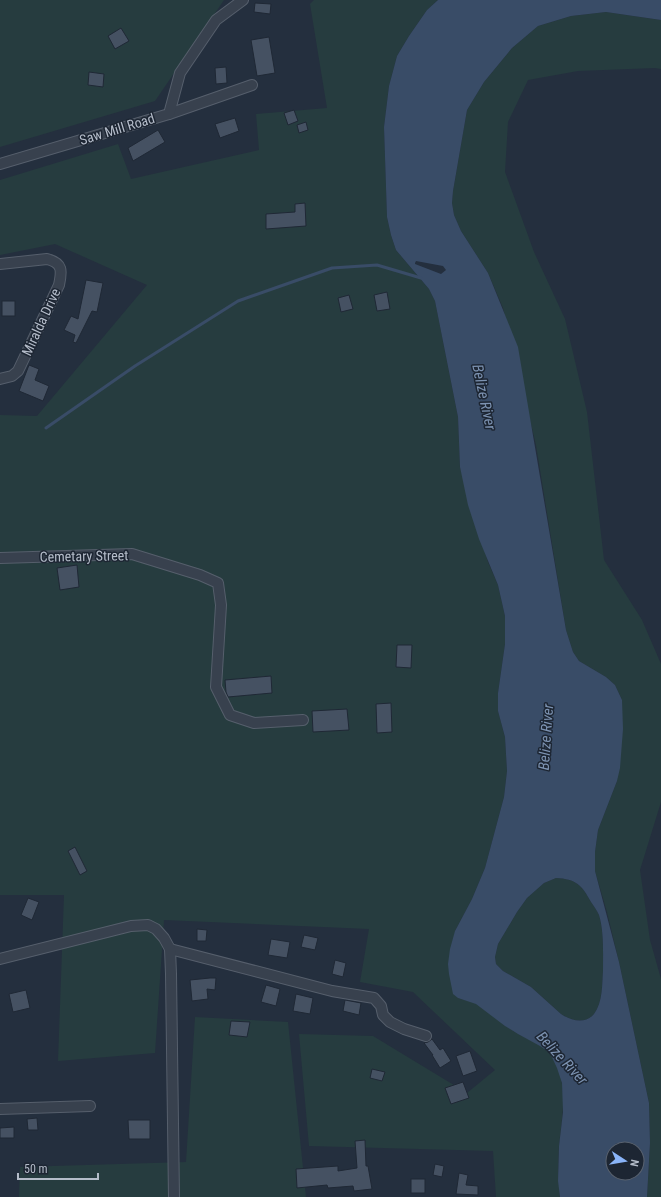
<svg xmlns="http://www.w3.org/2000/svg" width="661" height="1197" viewBox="0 0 661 1197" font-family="'Roboto Condensed',sans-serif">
<rect width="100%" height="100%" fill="#242f3e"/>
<g fill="#263c3f">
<path d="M0,0H224L155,101L0,147Z"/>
<path d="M314,0H438L427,10L409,36L397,56L389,86L384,127L387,217L391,235L396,250L429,289L435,301L458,417L460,467L488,562L498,585L505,616V644L498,693V711L505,737L507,771L504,797L485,868L472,899L455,931L458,998C463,1000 470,1001 475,1003C486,1008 500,1023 512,1030C523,1038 542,1042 550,1054C570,1080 562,1116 559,1146C558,1163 558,1180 560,1197H496L493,1151L309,1146L299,1034L373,1036L467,1093L495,1070L413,992L360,982L369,929L164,920L155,1053L58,1061L64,895H0V415L37,416L147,285L55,244L0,255V180L118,144L131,179L259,150L256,114L327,108L310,4Z"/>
<path d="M606,12L661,20V69L655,68L578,71L528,80L508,122L505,172L534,252L565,319L587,412L604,560L642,620L661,664V802L640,870L650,940L661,979V1197H647L650,1143L649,1103L619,962L607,912L595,871V852L598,830L617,781L622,700L615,685L606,677L579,661L573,652L566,630L536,445L503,308L488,273L461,231L454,215L452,203L453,191L467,110L484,82L512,48L538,26L571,16Z"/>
<path d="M556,878C576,879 582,885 591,902C594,906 597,911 599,915C604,931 603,953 603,970C602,984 603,1002 594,1014C585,1025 570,1020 561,1014L531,987L503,971L496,964L495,957L498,944L517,912L527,898L544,883Z"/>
<path d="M195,1017L288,1022L306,1197H19L20,1167L186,1162Z"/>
</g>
<path fill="#394c67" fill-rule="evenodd" d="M438,0H661V20L606,12L571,16L538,26L512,48L484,82L467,110L453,191L452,203L454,215L461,231L488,273L518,347L566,630L573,652L579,661L606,677L615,685L622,700L623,729L620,768L617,781L598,830L595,852V871L619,962L649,1103L650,1143L647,1197H560L558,1181L559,1146L563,1112L562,1083L557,1068L550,1053L540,1046L518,1034L505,1026L476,1004L458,998L453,994L449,974L448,964L450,949L455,931L472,899L485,868L504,797L507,771L505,737L498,711V693L505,644V616L498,585L479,539L468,505L460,467L458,417L435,301L429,289L396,250L391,235L387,217L384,127L389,86L397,56L409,36L427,10ZM416,261L443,266L446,270L441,274L415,264V263ZM556,878C576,879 582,885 591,902C594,906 597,911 599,915C604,931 603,953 603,970C602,984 603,1002 594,1014C585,1025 570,1020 561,1014L531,987L503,971L496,964L495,957L498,944L517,912L527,898L544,883ZM613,1149H637V1173H613Z"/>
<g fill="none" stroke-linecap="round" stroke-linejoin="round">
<path stroke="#394c67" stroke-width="3" d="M46,428L135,366L238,301L332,268L377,265L421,278"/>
</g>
<g fill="#455162" stroke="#1f2835">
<path d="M255,3L271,4L270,14L254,12Z"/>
<path d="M121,28L129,41L115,49L108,36Z"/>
<path d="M269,37L275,73L257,76L251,40Z"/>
<path d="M226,67L227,83L216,84L215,68Z"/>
<path d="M89,72L104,74L103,87L88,85Z"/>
<path d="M294,110L298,121L288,125L284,113Z"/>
<path d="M235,118L239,131L220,138L215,124Z"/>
<path d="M306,122L308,130L299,133L297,125Z"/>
<path d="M158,130L165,142L133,161L128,148Z"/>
<path d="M305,203L306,226L266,229V214L295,212V204Z"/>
<path d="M86,280L103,283L97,312L92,311L76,343L73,342L75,335L64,330L71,316L78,319Z"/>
<path d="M387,292L390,309L377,311L374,295Z"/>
<path d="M349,295L353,309L341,312L338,298Z"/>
<rect x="2" y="301" width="13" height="15"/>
<path d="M29,365L39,369L35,380L49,386L43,401L19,391Z"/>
<path d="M77,565L79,587L60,590L57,568Z"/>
<path d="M397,645H412L411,668L396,667Z"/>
<path d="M271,676L272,693L228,697L226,692L225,680Z"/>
<path d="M391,703L392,732L377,733L376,704Z"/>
<path d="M347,709L349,730L313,732L312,711Z"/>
<path d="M75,847L87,871L80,875L68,851Z"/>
<path d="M28,898L39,902L32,920L21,915Z"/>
<path d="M197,929L207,930L206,941H197Z"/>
<path d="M304,935L318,938L315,950L301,947Z"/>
<path d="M271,939L290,942L287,958L268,955Z"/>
<path d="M335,960L346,963L343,977L332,974Z"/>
<path d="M210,978H216L215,990L207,989L208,999L192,1001L190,980Z"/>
<path d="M266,985L280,989L276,1006L261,1002Z"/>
<path d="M26,990L30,1008L13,1012L9,994Z"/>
<path d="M296,994L313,998L310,1014L293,1011Z"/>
<path d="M345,1000L361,1003L359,1015L343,1011Z"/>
<path d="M231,1021L250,1022L247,1037L229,1035Z"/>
<path d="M432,1039L440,1050L443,1048L451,1061L440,1068L432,1055H433L424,1043L428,1042Z"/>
<path d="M470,1051L477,1071L463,1076L456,1056Z"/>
<path d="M372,1069L385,1072L382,1081L370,1078Z"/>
<path d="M463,1082L469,1098L451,1104L445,1088Z"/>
<path d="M37,1118L38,1130H28L27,1119Z"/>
<path d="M128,1120H150V1139H129Z"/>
<path d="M14,1127V1138H0V1128Z"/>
<path d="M365,1140L366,1166H368L372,1189L354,1191L353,1186L328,1188L327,1185L297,1188L296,1169L338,1166V1171L357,1168L355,1141Z"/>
<path d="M435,1164L444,1166L442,1177L433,1175Z"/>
<path d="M459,1173L468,1175L466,1185L478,1186V1195L456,1194Z"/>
<rect x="411" y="1179" width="14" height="14"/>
</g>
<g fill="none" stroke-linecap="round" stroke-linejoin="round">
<g stroke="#565f6c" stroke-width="12">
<g id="minor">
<path d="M169,114L252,85"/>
<path d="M0,164L169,114L180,73L216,20L243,0"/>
<path d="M0,264L47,259C63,263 62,271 59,285L18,371L12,376L0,379"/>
<path d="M0,558L132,554L200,575L218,583L221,605L216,687L230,715L254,723L303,720"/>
<path d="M170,949L332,991L374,998L381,1006L383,1015L390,1022L404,1029L426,1036"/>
<path d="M0,959L131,926L148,925L156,929L164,938L170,949L171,974L174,1197"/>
<path d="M0,1109L90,1106"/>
</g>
</g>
<use href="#minor" stroke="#38414e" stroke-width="10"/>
</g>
<g text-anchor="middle" stroke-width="3" stroke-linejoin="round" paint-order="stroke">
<g font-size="14" fill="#b4bcc9" stroke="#1d2633">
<text transform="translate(117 129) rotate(-17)" y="5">Saw Mill Road</text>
<text transform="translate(41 322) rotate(-65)" y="5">Miralda Drive</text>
<text transform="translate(84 556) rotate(-1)" y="5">Cemetary Street</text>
</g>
<g font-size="15" font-style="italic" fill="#7c92b1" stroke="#1d2633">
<text transform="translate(484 397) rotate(78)" y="5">Belize River</text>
<text transform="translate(546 737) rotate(-86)" y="5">Belize River</text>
<text transform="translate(562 1058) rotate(47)" y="5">Belize River</text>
</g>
</g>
<g transform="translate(625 1161) rotate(102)"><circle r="19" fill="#1d2633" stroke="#59626f"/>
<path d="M0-3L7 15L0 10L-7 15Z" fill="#8ab4f8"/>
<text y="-6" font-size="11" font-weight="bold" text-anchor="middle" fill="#b4bcc9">N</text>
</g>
<path d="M18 1173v6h80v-6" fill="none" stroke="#b4bcc9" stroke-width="2"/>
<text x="24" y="1173" font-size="12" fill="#b4bcc9" stroke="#1d2633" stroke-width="3" paint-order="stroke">50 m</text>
</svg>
